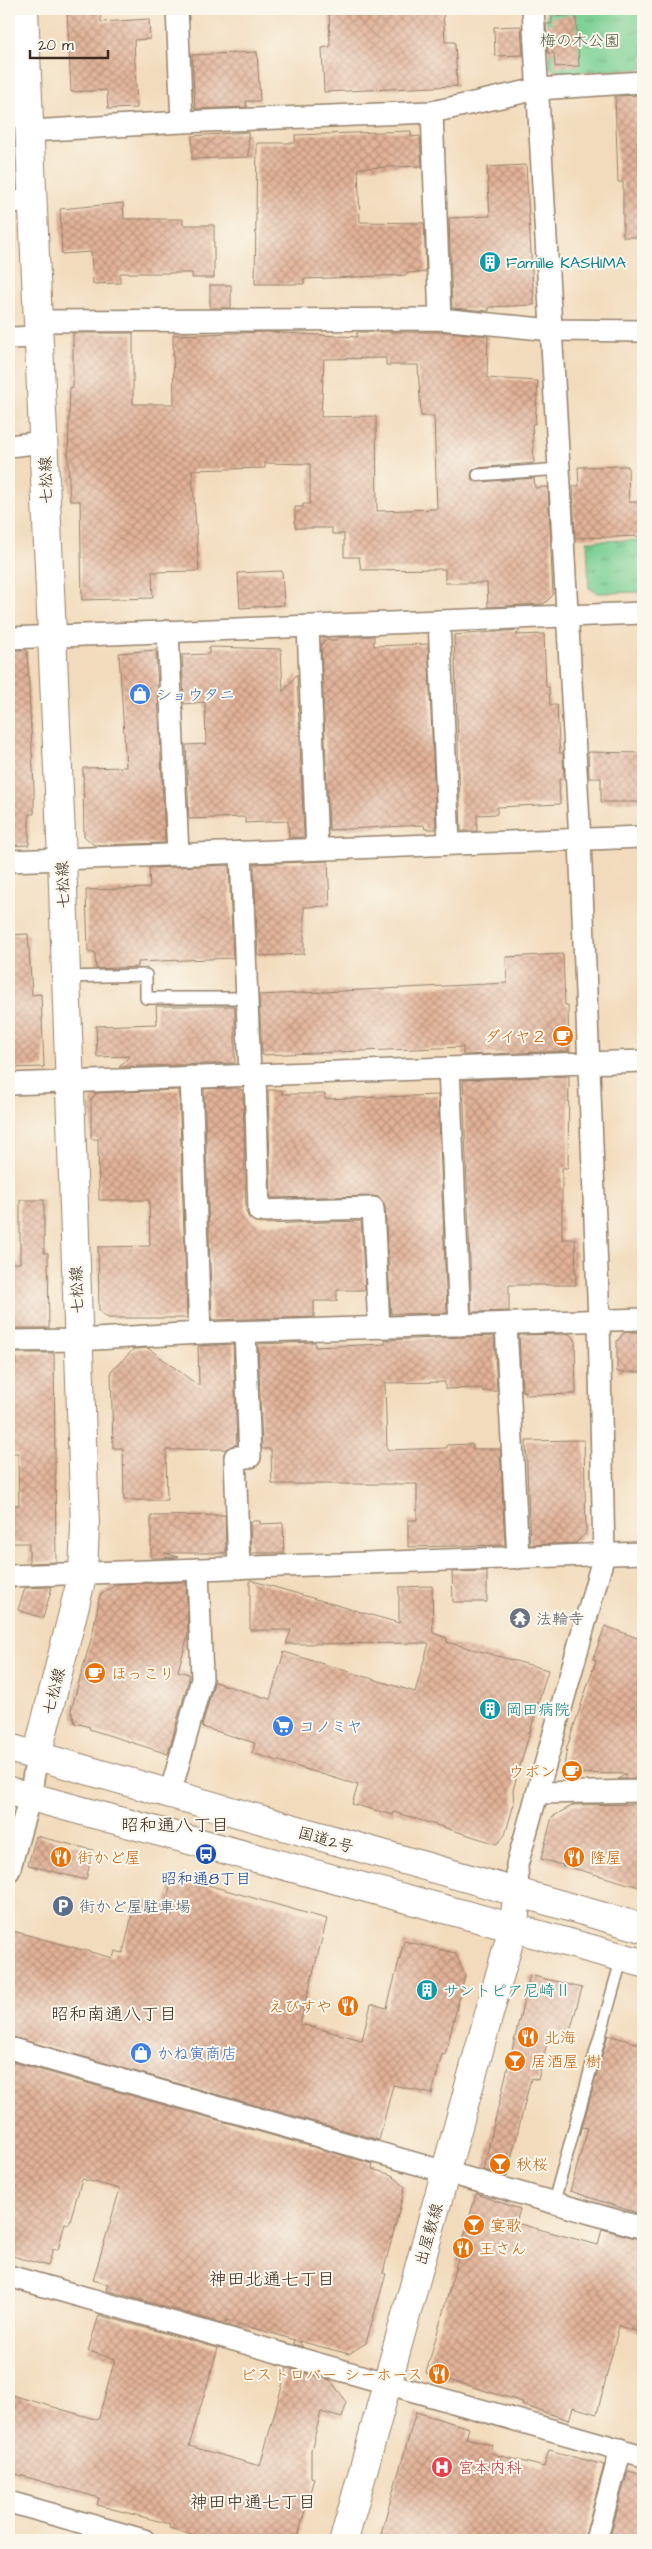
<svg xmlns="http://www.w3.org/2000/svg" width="652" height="2549" viewBox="0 0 652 2549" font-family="'Architects Daughter','Klee One',sans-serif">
<defs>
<pattern id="grass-tufts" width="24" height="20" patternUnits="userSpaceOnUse" patternTransform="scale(1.25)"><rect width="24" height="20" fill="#79cf93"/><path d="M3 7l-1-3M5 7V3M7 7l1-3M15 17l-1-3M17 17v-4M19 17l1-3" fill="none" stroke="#64a877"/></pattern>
<pattern id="building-cross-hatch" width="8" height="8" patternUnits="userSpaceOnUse" patternTransform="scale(1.25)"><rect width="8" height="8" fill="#e2b298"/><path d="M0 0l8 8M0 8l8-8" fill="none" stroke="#b8917b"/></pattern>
</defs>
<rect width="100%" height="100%" fill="#fbf7ec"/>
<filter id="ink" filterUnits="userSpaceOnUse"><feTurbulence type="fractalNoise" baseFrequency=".02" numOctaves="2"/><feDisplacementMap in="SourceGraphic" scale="10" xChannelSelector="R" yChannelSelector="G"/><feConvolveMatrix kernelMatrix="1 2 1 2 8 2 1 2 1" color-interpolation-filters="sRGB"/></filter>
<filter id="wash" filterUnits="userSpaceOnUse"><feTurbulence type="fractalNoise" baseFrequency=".0096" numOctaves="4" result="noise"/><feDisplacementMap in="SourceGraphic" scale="20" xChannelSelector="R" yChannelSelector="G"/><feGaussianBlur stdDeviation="1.12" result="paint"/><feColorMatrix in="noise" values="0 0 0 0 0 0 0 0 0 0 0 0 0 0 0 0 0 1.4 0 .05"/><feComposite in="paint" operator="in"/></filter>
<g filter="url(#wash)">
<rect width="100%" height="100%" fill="#f2dbbc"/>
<g fill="url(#grass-tufts)" stroke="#5a7c58">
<path d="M546,9H643V69L559,73L550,68Z"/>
<path d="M643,540V592L598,593L589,588L587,541Z"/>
</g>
<g id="blocks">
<g fill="url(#building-cross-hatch)" fill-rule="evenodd">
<path d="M67,9H100L101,22L149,19L150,39L134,40L137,108L108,109L107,90L71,92Z"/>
<path d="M329,9H443L445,42H455L457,86L324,92L322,48L330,47Z"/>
<path d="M576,15L579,66L555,67L554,53H548L546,24H552V17Z"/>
<path d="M521,26L523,55L495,56L494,27Z"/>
<path d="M257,52L260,101H246L247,107L195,109L192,55Z"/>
<path d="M643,95V237H623V182H618L615,96Z"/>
<path d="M411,131V137L420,136L422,166L358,168L360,222L424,223L426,272L407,273V275L304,279V284H255L257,143H295V135Z"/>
<path d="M248,132L249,157L192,159V136Z"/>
<path d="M526,165L534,305L489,307V311L452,308L449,218L490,216L487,167Z"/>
<path d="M123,203L124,219H183V225H214V278H192V273H120V283L93,284L91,252L62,254L60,209Z"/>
<rect x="210" y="285" width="21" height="23"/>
<path d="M266,332L357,337V332H449L488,336L487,378L538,381L535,424H532L534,463L477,468L473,469L471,475L472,480L478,482L534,478L535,488L548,487L553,595L544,604L488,607L487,583H445V569L361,570L359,557H344V534H332V528H295V507H303V504H310V464L265,463V468L192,470L199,571L152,572L153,598L82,600L80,501H70L68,459L70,387L73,388V333H133V404H174L173,335ZM386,358V365H418L421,416H434L437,509L377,511L376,416L321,417L324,359Z"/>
<path d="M628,466L629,502H643V536L575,538L573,486H579L578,467Z"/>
<path d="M282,571L284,605L240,608L238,573Z"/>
<path d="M520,630L516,635L544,634L546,687H549L550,705H557L559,742L560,753H563L564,779H559L560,804L497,807V814L477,815V831H461L454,635Z"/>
<path d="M374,636V646L428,644L436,829H425L424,825L329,830L321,645L325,640H337V638Z"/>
<path d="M209,647L281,649L283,692L297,674L304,837L289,838L288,821L245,823V817L189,819L186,745L206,744L205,702L184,704L182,655L209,654Z"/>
<path d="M9,650H27L34,789V814H29V845L9,846Z"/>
<path d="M156,650L165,843L94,845L84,836L83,768L126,767L119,653Z"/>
<path d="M588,752L643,753V802H601V778H589Z"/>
<path d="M328,861L330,906L304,907V954L258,956L254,864Z"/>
<path d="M229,865L233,958L138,962V967L96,969L95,952H88L86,890L150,888L149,868Z"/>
<path d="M28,934L32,995L41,994L44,1067L9,1068V935Z"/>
<path d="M563,954L565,1005H568L569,1051L463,1055V1047L262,1055L259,995L507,983L506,957Z"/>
<path d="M156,1006H235V1063L119,1067L130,1056L97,1057L96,1026L157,1024Z"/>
<path d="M569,1076L568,1168H562V1239H575L576,1285H509V1311L472,1312L463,1080Z"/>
<path d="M236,1088L243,1090L246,1211L249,1218L259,1224L361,1221L365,1290H337V1301H314V1317L212,1320L204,1089Z"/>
<path d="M179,1090L187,1318H108L99,1311L98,1247L150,1246L149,1200H99L98,1139H91V1100L96,1093Z"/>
<path d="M268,1090H282V1094H325V1099L438,1095L447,1313L391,1314L385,1207L379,1197L373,1196L271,1198Z"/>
<path d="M20,1200H44V1253H48L49,1328H15V1322H9L11,1263H20Z"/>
<path d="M625,1332H643V1372H617V1341Z"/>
<path d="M569,1334L575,1339L576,1394L525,1395V1391H522L519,1335Z"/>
<path d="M494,1336L497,1391H482V1388L445,1389V1382L385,1383L387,1450L447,1448V1445L472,1444L473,1449H500L505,1545L408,1547V1520H417V1484H272L271,1449H262L258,1344L315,1342V1347L385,1344V1340Z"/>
<path d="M233,1344L237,1444L226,1449L166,1450L167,1500H124L123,1448H113L111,1371L134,1349L148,1348L199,1386L198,1346Z"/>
<path d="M15,1353H54L56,1562L29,1563V1543H9V1505H19L18,1453H9V1365H16Z"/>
<path d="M584,1440L586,1533L576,1543L530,1545L526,1441Z"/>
<path d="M225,1515L226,1553H164L178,1557L151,1558V1516Z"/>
<path d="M250,1521H260V1524L283,1523L284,1553H251Z"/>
<path d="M487,1571V1602H453L452,1572Z"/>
<path d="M250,1580L399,1623V1587L432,1586L433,1633L447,1638V1642L548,1670L513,1790L514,1804L505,1835L497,1844L394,1812L393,1815L352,1804L358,1785L252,1753L255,1743L202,1727L214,1682L270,1699L284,1652L415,1692L429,1643L286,1644L291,1630H250Z"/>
<path d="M186,1582L188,1635L178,1671L189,1674V1678L168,1754L89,1729L90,1727L75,1723L71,1710L92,1636L100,1595L114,1586L121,1584Z"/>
<path d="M52,1587L43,1618L18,1610L25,1588Z"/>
<path d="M605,1626L643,1640V1722H639L640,1779H618L626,1774L563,1773L567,1747L596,1660L593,1659Z"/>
<path d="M643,1804V1888L541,1859L552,1817L573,1805Z"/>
<path d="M36,1836L93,1850L86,1880L28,1865Z"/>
<path d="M173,1875L327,1919L300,2024L362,2040L371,2004L387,2008L404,1941L455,1953L465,1975L445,2055L442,2054L432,2094L393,2085L379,2140L9,2036V1930L113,1958L115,1951L123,1953L136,1898L165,1906Z"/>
<path d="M530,1975L582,1988L569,2035L550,2030L538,2080L531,2078L507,2176L483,2170Z"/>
<path d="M608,2035L643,2045V2215L570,2191L588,2128L582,2127Z"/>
<path d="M9,2061L373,2164L372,2169L392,2175L405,2187L383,2273L386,2274L366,2343L349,2354L299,2341L303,2347L294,2344L295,2340L226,2320L225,2324L106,2290L108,2284L93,2280L120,2189L82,2179L69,2224L65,2223L58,2250L53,2249L48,2266L9,2255Z"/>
<path d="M476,2194L520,2209L516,2223L598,2245L602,2229L643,2240V2333L619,2326L597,2414L573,2407L569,2420L522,2405L523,2402L426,2373Z"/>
<path d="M99,2315L218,2348L189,2446L260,2466L287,2368L330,2380L347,2402L342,2418L321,2412L311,2450V2477L314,2478L297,2540H214L169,2528L170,2524L97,2505L99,2498L9,2472V2394L98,2420L115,2359L88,2351Z"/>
<path d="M416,2412L469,2428L466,2438L492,2445L490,2453L544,2467L549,2450L604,2465L584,2540H379Z"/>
<path d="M628,2471L643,2475V2540H609Z"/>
</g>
</g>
</g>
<g filter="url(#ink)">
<use href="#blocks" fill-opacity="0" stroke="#96826d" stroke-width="1"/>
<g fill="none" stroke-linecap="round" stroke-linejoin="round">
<g stroke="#96826d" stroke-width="14">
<g id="service">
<path d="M478,475L560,469"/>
<path d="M66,977L146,975V998H247"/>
<path d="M554,2201L622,1957"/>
</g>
</g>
<g stroke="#96826d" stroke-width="24">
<g id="minor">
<path d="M177,9L182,122"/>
<path d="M432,112L440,319"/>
<path d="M30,131L182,122L432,112L538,89L643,82"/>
<path d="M9,203L32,199"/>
<path d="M37,321L440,319L552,330L643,331"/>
<path d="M9,338L39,337"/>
<path d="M9,446L44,442"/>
<path d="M439,621L449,844"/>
<path d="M308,626L317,849"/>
<path d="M168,631L178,854"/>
<path d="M9,638L643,613"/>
<path d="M241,852L250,1075"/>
<path d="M9,861L643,837"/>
<path d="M449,1068L460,1325"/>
<path d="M255,1074L259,1211L373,1208L379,1327"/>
<path d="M191,1077L200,1333"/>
<path d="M9,1084L643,1061"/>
<path d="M506,1324L518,1558"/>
<path d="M9,1341L78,1340L200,1333L643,1319"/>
<path d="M239,1568L235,1457H250L245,1332"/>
<path d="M9,1576L643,1553"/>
<path d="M538,1793L643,1791"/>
<path d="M170,1794L202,1679L198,1569"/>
<path d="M9,1871L30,1797L37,1756"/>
<path d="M518,1893L517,1865L604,1555L599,1321L580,840L533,9"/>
<path d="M9,2048L643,2228"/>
<path d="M9,2276L643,2456"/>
<path d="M9,2502L144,2540"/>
<path d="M596,2540L621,2449"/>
</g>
</g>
<g stroke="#96826d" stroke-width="30">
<g id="tertiary">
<path d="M24,9L62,858L85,1526L83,1573L37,1756"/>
<path d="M344,2540L513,1927L518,1893"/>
</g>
</g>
<g stroke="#96826d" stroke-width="30">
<g id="trunk">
<path d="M9,1748L643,1928"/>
<path d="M9,1791L643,1963"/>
</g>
</g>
<use href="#service" stroke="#fff" stroke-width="11"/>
<use href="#minor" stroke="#fff" stroke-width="21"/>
<use href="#tertiary" stroke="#fff" stroke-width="28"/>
<use href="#trunk" stroke="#fff" stroke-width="28"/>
</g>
</g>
<defs>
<g id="building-disc" transform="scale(1.125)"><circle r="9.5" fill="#0f9aa8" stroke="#fbf7ec"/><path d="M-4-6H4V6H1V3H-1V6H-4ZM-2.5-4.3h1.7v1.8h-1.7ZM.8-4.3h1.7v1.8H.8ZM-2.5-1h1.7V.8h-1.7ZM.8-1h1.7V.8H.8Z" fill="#fff"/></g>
<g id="shop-disc" transform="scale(1.125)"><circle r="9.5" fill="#3f7fe0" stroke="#fbf7ec"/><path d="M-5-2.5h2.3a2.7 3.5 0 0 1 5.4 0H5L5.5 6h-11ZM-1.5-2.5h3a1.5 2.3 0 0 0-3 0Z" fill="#fff"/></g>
<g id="cafe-disc" transform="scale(1.125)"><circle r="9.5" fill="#e8710a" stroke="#fbf7ec"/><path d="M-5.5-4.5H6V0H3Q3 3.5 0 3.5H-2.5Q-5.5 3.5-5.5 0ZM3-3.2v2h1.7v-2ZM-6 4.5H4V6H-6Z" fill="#fff"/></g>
<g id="temple-disc" transform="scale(1.125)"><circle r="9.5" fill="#6b7280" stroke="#fbf7ec"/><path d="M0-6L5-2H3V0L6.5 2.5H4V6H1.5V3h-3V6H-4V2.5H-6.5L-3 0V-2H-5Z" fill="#fff"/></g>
<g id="supermarket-disc" transform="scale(1.125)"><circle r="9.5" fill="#3f7fe0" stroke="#fbf7ec"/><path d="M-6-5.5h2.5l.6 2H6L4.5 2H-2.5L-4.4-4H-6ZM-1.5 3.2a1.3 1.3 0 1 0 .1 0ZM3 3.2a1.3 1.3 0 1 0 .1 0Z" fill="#fff"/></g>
<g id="bus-disc" transform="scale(1.125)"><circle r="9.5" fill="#1a4fb4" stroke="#fbf7ec"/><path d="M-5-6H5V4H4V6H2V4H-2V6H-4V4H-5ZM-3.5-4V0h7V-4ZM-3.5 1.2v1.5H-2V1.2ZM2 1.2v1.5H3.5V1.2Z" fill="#fff"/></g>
<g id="restaurant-disc" transform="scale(1.125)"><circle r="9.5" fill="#e8710a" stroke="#fbf7ec"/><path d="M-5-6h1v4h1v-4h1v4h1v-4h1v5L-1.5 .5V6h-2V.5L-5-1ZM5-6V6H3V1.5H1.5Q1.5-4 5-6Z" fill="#fff"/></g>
<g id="parking-disc" transform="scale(1.125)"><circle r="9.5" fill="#5c6f8a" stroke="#fbf7ec"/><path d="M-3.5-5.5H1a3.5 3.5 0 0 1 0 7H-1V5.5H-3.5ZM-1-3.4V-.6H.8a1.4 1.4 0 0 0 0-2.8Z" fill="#fff"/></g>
<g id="bar-disc" transform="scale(1.125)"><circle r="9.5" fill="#e8710a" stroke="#fbf7ec"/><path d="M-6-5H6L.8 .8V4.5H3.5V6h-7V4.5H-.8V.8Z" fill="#fff"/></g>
<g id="hospital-disc" transform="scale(1.125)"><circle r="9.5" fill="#e0444e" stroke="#fbf7ec"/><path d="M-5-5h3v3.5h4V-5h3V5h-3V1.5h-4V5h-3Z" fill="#fff"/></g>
</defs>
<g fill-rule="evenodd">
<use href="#building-disc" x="490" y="262"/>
<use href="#shop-disc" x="140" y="694"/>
<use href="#cafe-disc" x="563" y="1036"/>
<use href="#temple-disc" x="520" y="1618"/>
<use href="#cafe-disc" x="95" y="1673"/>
<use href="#building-disc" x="490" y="1709"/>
<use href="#supermarket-disc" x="283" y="1726"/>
<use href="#cafe-disc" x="572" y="1771"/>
<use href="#bus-disc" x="206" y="1854"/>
<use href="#restaurant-disc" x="61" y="1857"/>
<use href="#restaurant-disc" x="574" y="1857"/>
<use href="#parking-disc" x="63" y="1906"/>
<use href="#building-disc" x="427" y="1990"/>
<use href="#restaurant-disc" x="348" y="2006"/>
<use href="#restaurant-disc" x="528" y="2037"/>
<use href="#shop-disc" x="141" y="2053"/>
<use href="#bar-disc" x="515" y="2061"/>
<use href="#bar-disc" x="500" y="2164"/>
<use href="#bar-disc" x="474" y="2225"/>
<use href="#restaurant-disc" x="463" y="2248"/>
<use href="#restaurant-disc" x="439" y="2374"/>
<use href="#hospital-disc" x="442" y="2467"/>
</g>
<g text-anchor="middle" stroke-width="4" stroke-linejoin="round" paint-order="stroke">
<g font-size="16" fill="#4e5c41" stroke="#fbf7ec">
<text x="580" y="46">梅の木公園</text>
</g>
<g font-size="16" fill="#0d838f" stroke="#fbf7ec" text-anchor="start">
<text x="506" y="268">Famille KASHIMA</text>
<text x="506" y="1715">岡田病院</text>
<text x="443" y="1996">サントピア尼崎Ⅱ</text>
</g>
<g font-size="16" fill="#3b2a1e" stroke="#fbf7ec">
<text transform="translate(45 480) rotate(-91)" y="6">七松線</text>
<text transform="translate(62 885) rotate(-92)" y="6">七松線</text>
<text transform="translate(76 1290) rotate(-92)" y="6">七松線</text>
<text transform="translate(53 1691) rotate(-75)" y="6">七松線</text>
<text transform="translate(326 1839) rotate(16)" y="6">国道2号</text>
<text transform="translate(428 2234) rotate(-74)" y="6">出屋敷線</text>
</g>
<g font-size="16" fill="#366cbe" stroke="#fbf7ec" text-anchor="start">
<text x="156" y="700">ショウタニ</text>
<text x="299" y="1732">コノミヤ</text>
<text x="157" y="2059">かね寅商店</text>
</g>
<g font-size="16" fill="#c56008" stroke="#fbf7ec" text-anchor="start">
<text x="547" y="1042" text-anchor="end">ダイヤ２</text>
<text x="111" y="1679">ほっこり</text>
<text x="556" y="1777" text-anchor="end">ウポン</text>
<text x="77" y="1863">街かど屋</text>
<text x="590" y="1863">隆屋</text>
<text x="332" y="2012" text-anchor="end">えびすや</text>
<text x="544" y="2043">北海</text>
<text x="531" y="2067">居酒屋 樹</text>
<text x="516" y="2170">秋桜</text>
<text x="490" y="2231">宴歌</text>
<text x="479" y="2254">王さん</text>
<text x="423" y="2380" text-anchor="end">ビストロバー シーホース</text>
</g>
<g font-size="16" fill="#5b616d" stroke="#fbf7ec" text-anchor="start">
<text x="536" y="1624">法輪寺</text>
</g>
<g font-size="16" fill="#164399" stroke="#fbf7ec">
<text x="206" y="1884">昭和通8丁目</text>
</g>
<g font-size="16" fill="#4e5e75" stroke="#fbf7ec" text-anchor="start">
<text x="79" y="1912">街かど屋駐車場</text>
</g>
<g font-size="16" fill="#be3a42" stroke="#fbf7ec" text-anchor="start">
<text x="458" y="2473">宮本内科</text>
</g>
<g font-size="18" fill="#3b2a1e" stroke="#fbf7ec">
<text x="175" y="1831">昭和通八丁目</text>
<text x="114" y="2020">昭和南通八丁目</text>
<text x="272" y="2285">神田北通七丁目</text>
<text x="253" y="2508">神田中通七丁目</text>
</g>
</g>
<rect width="652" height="2549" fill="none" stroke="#fbf7ec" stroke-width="30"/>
<path d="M30 50v8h78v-8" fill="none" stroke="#3b2a1e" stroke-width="2.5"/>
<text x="38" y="50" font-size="15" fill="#3b2a1e" stroke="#fbf7ec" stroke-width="4" paint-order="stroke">20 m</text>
</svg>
